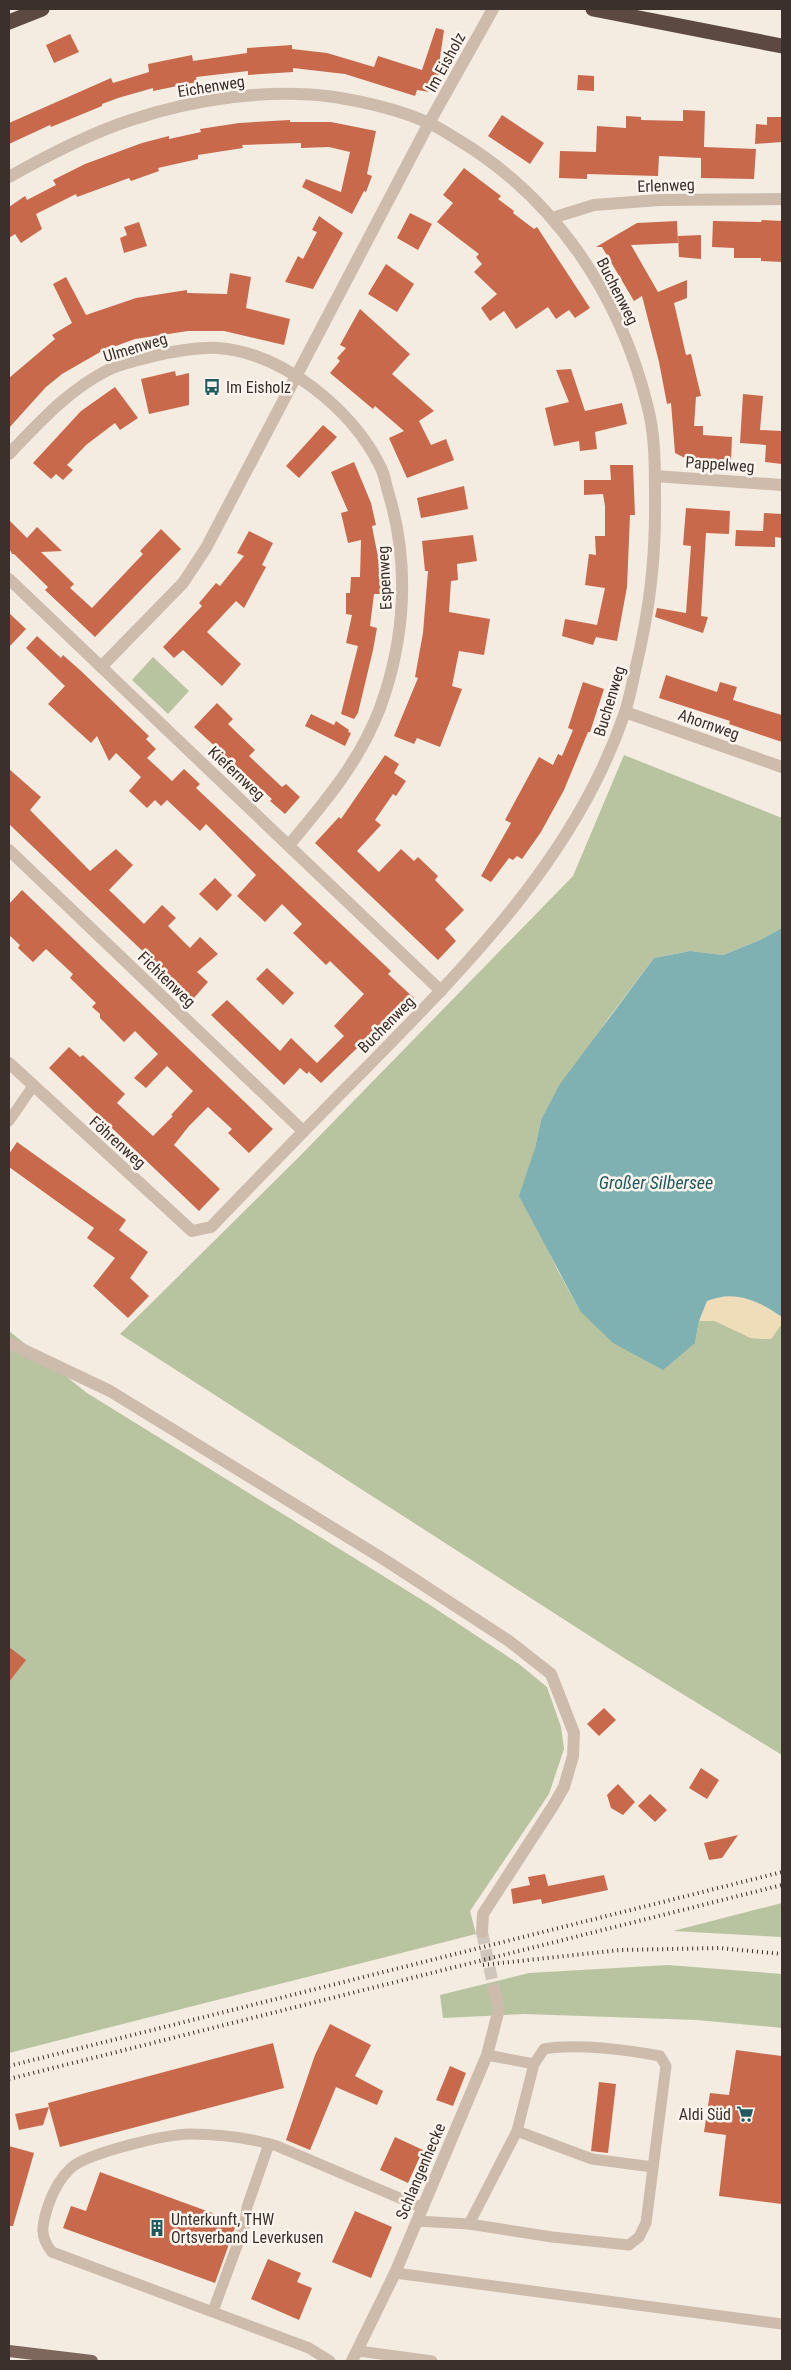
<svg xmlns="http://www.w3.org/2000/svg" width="791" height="2370" viewBox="0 0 791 2370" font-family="'Roboto Condensed',sans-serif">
<rect width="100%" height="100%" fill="#f4ebe1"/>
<g fill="#b8c4a0">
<path d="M153,657L189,691L168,714L132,680Z"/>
<path d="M624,755L782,818V928L760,940L723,955L690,951L654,958L607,1020L541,1120L535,1148L544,1242L557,1269L580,1311L695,1343L699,1321H715L751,1338L771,1339L782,1323V1755L624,1658L120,1334L298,1158L573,876Z"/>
<path d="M9,1331L87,1393L427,1603L519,1664L547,1687L561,1727L564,1749L549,1794L470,1911L476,1934L9,2053Z"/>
<path d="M782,1903V1937L673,1931Z"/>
<path d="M668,1965L782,1974V2028L697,2020L524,2014L443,2018L440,1995L529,1973Z"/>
</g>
<path fill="#efdcb8" d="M735,1295L762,1304L782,1317V1323L771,1339L751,1338L715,1321H699L707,1301L719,1296Z"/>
<path fill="#7fb0b2" d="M782,928V1317C759,1301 735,1289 707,1301L699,1321L695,1343L663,1370L613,1343L580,1311L519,1196L535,1148L541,1120L560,1084L654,958L690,951L723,955L760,940Z"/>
<g fill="#c8694b">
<path d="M436,28L444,30L439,65L443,66L430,92L417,90L415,96L345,74L293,68V72L248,75V71L196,77L197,82L153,91V88L118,98L102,104V106L51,127L50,125L9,144V123L111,78L113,83L149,72L148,64L192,55L193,61L247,53V48L292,45V49L327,53L374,67L378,56L422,70Z"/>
<path d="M70,34L79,52L54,63L46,45Z"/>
<path d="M578,75L594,76V91L577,90Z"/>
<path d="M683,110L705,111L704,147L756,149L754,179L701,178V158L659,156L658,176L587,174V179L559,178L560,151L596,152L597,126L626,128V116L641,117V120L683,121Z"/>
<path d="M502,115L544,143L530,164L488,136Z"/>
<path d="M767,117H782V142L755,144L756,124L767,125Z"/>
<path d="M290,120V122H331L376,131L367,174L372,176L366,192L364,191L352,214L302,187L306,179L341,192L350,152L329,147L301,148V143L242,145L243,148L198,155V159L158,168L159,171L131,181L129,178L77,197L76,194L36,214L42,229L21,243L15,234L9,238V207L25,196L27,200L56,185L53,180L85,164L142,143L169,136V139L201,132L200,129L239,123Z"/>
<path d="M464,168L501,196L498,199L514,211L513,213L534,229L537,227L590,308L575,318L569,310L556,319L548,307L516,329L504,311L490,321L481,308L497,294L474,272L482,264L476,257L479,254L437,222L453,203L443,195Z"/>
<path d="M410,213L432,224L418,250L397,238Z"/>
<path d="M319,216L343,233L313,289L285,282L298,256L303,259L317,232L312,230Z"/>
<path d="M762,220L782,221V262L761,261V258H734V248L712,247L713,221L761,222Z"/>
<path d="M677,221L678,243L631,245L658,292L687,280V298L674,303L686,355L691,354L701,396L696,397L694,426H703V435L732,437L731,461L685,458L675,453L671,403L667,404L659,362L642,296L634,301L602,247H596L637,223Z"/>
<path d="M139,222L147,246L124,253L120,238L127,235L124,227Z"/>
<path d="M701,235V259L679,257L678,236Z"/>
<path d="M386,264L414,284L397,312L368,294Z"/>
<path d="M230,273L251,277L246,308L290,319L284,345L224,331H188L135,339L102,351L62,374L46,387L9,428V378L55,339L52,335L72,323L53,284L66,277L86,315L136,298L187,290V293L227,294Z"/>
<path d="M360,309L410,354L392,374L434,411L419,421L431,445L446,439L454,460L407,478L389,438L404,431L375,406L373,409L330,373L340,361L337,358L346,348L340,345Z"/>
<path d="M571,369L585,411L622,403L627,424L595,432L597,449L580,451L579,441L554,446L545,408L569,402L556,370Z"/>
<path d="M175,371L176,376L189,373V405L149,414L141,379Z"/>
<path d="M115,387L138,418L120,430L115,423L86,445L67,465L73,470L63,480L56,474L51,479L33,463L81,411Z"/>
<path d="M743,394L763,396L760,430L782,431V464L765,462L766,445L740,443Z"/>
<path d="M323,425L337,437L299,478L286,466Z"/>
<path d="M354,462L371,503L376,525L372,526L374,537L381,571H383L382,594H374L370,626L377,628L373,650L358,713L354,719L341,714L358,646L346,643L352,615L346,614V593H350L351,577H360L361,540L348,543L341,513L348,511L331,472Z"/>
<path d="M610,465H633L635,515H630L627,587L617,641L596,637L593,645L562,636L565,619L597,625L605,588L585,585L589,554L596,555L595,536H605V506L603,494L584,495V480H611Z"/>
<path d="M464,486L468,509L421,518L417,498Z"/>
<path d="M686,508L730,511L729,534L706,533L701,616L708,617L703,633L655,617L657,608L686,613L691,546L683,545Z"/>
<path d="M764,513L782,514V538L775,537V547L735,546L736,530L763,531Z"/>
<path d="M9,520L27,538L37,527L62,551L41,552L74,584L70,588L92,608L143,554L140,551L161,529L181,549L95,637L45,590L48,587L14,554H11L12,553L9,549Z"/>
<path d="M249,531L273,543L262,565L266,567L244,608L236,601L207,632L241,664L222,686L183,650L174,658L163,647L202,606L199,603L216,583L220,586L244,556L237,553Z"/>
<path d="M473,535L477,561L457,564L458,580L451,581L449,612L490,619L484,655L459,651L452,686L462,689L440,747L417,738L414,744L394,736L418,678L415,677L423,633L428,571H425L422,541Z"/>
<path d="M9,613L26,629L9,647Z"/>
<path d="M37,636L61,658L63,655L81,671L149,736L146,739L156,749L147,758L172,781L184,769L200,784L196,788L391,971L388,974L414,998L389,1027L384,1022L321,1083L309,1072L310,1070L307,1074L300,1068L284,1085L211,1015L227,1000L280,1051L291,1038L317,1063L344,1036L334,1026L364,994L330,961L326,965L293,933L302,924L282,904L265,922L237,896L256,875L206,824L200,831L167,800L161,806L155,800L147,808L129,791L141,777L116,753L109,761L97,736L91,743L48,704L65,686L26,648Z"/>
<path d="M666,675L717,692L720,682L737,687L733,700L782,715V742L729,724L730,721L659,698Z"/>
<path d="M583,682L604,689L590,732H588L564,790L541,832L522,859L517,856L513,860L509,858L491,882L481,876L511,823L505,820L539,757L553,765L558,754L562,756L573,730L568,728Z"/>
<path d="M217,703L233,719L228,724L255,750L249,756L282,787L286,784L300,797L285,814L270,801L272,799L194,727Z"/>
<path d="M311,714L334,725L336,721L349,730L348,732L351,733L345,746L305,726Z"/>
<path d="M385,755L399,764L394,773L406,781L396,796L393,794L375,820L381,825L357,851L379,872L401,849L414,861L418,857L438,876L435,880L464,910L445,929L456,941L438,960L315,843L339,817L341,819Z"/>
<path d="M9,769L41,797L30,810L90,871L116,849L133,865L109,890L144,924L162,905L176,918L168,926L190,948L200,937L218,954L197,972L208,982L193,999L9,824Z"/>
<path d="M215,878L232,895L217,911L199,894Z"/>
<path d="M22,890L273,1129L249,1153L228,1133L232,1129L208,1107L189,1126L174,1145L220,1189L199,1211L49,1068L69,1047L80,1057L83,1055L125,1094L117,1103L153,1136L173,1116L171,1115L193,1091L167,1066L146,1088L134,1078L158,1054L135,1031L124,1042L100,1018V1014L92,1007L96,1003L70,978L73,974L46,949L33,962L18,948L20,945L9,935V904Z"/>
<path d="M267,968L294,993L283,1005L256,979Z"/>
<path d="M17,1142L126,1220L119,1230L148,1252L130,1278L149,1296L128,1318L93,1286L115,1258L87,1238L94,1228L9,1167V1154Z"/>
<path d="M9,1647L26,1660L9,1682Z"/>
<path d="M604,1708L616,1720L599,1736L587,1724Z"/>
<path d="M701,1768L719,1780L707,1799L689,1788Z"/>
<path d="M618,1784L635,1802L623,1815L611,1808L607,1795Z"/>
<path d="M650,1794L667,1810L655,1822L638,1806Z"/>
<path d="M738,1835L722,1858L709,1860L704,1843Z"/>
<path d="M545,1874L548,1886L604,1875L608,1890L542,1904L541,1899L513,1904L511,1889L530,1885L528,1877Z"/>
<path d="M330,2024L371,2045L355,2076L383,2091L377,2105L336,2087L310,2150L286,2140L315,2055Z"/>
<path d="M273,2043L284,2088L60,2147L49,2107L43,2125L19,2130L15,2114L49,2107L48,2103Z"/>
<path d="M736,2050L782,2056V2204L719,2196L726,2135L704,2132L710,2093L729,2095Z"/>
<path d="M450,2066L466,2073L453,2106L436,2100Z"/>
<path d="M599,2082L616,2084L608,2153L591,2151Z"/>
<path d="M395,2137L423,2150L408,2183L380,2170Z"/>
<path d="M9,2146L34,2153L13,2226H9Z"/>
<path d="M100,2172L237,2222L215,2283L63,2228L71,2206L86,2211Z"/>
<path d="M355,2211L392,2227L371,2278L332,2262Z"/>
<path d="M268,2259L301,2273L297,2282L312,2288L299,2320L251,2299Z"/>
</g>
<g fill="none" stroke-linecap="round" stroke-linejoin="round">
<path stroke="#cfc6bd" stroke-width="12" stroke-dasharray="12 6" stroke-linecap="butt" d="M482,1932L494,1989"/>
<g stroke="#cdbbac" stroke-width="11">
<path d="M9,1121L33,1086"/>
<path d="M517,2131L592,2159L653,2167"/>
<path d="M417,2221L469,2224L517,2131L534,2064L487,2055"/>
<path d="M469,2224L552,2237L629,2245L639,2237L646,2223L666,2066L660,2056C628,2050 576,2043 544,2049L534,2064"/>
<path d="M395,2273L782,2324"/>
<path d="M213,2311L245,2224L247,2207L269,2144"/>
<path d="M359,2351L432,2361"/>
<path d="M330,2361L309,2348L52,2252C39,2236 42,2225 48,2206C53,2191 59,2179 71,2168C87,2153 167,2134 190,2134C218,2134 250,2138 277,2146L423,2208"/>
</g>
<g stroke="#cdbbac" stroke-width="12">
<path d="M9,177C48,155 88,134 131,120C194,99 268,88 334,97C366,102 400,110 429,123C440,128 450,135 460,141C556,199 620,296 647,404C655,433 655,464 655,494C656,557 650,609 635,671C632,685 629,701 624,715C576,855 470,962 368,1066C315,1119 263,1173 211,1227L192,1231L9,1063"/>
<path d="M552,218L594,205L659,200L782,199"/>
<path d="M9,454C39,423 68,390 108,370C122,363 142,359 158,355C177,351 198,347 218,348C283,353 352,409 380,466C385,475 386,486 389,495C410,565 405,640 380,708C360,761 325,802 289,845"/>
<path d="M655,476L782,485"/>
<path d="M9,579L441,991"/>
<path d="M101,667L183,583L206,548L429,123L493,9"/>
<path d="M625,712L782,767"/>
<path d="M9,850L303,1131"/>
<path d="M9,1343L110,1391L385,1560L509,1641L551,1674L574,1733L573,1756L564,1787L553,1806L483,1914L482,1932"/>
<path d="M352,2361L395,2273L487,2055L499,2009L494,1989"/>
</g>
<path stroke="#7d675c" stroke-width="12" d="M9,2351L92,2361"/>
<g stroke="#5c4a42" stroke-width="15">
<path d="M593,9L782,46"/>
<path d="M9,22L42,9"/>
</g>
<g stroke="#3b302b" stroke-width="4" stroke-dasharray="1 4" stroke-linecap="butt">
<path d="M483,1965L620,1950L720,1948L782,1954"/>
<path d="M9,2066L782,1872"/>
<path d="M9,2079L782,1885"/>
</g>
</g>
<defs>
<g id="bus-bare" transform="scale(1.35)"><path d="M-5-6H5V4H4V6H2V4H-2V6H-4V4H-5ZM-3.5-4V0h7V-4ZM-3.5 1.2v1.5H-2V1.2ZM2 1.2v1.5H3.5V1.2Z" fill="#1f5a5e" stroke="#fbf5ee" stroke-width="2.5" paint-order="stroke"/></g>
<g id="supermarket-bare" transform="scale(1.35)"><path d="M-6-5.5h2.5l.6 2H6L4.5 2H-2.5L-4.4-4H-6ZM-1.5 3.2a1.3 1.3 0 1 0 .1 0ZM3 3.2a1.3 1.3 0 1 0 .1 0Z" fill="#1f5a5e" stroke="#fbf5ee" stroke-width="2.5" paint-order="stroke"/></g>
<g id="building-bare" transform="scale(1.35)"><path d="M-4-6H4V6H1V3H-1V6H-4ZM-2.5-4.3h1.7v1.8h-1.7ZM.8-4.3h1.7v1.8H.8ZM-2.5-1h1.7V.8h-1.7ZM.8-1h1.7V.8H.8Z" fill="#1f5a5e" stroke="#fbf5ee" stroke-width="2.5" paint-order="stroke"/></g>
</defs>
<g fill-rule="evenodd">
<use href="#bus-bare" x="212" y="387"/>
<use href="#supermarket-bare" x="745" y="2114"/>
<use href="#building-bare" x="157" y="2228"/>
</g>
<g text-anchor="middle" stroke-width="5" stroke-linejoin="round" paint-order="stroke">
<g font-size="16" fill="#3b302b" stroke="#fbf5ee">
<text transform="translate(445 62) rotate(-61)" y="6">Im Eisholz</text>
<text transform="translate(211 86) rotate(-9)" y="6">Eichenweg</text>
<text transform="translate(666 185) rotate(-2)" y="6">Erlenweg</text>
<text transform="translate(618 291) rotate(63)" y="6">Buchenweg</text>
<text transform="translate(135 347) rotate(-17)" y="6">Ulmenweg</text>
<text transform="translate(720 464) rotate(4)" y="6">Pappelweg</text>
<text transform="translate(384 578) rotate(-93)" y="6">Espenweg</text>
<text transform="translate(609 701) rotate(-73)" y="6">Buchenweg</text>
<text transform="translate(709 724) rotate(19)" y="6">Ahornweg</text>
<text transform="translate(237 773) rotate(43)" y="6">Kiefernweg</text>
<text transform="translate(167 979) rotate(44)" y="6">Fichtenweg</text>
<text transform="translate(386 1024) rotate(-45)" y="6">Buchenweg</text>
<text transform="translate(118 1142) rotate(42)" y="6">Föhrenweg</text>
<text transform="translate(420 2171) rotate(-67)" y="6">Schlangenhecke</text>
</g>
<g font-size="16" fill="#3b302b" stroke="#fbf5ee" text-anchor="start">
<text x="226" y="393">Im Eisholz</text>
<text x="731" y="2120" text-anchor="end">Aldi Süd</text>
<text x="171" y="2225">Unterkunft, THW<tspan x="171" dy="18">Ortsverband Leverkusen</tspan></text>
</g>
<g font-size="18" font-style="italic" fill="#1f5a5e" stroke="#fbf5ee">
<text x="656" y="1189">Großer Silbersee</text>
</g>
</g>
<rect width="791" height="2370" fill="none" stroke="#3b302b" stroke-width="20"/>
</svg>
